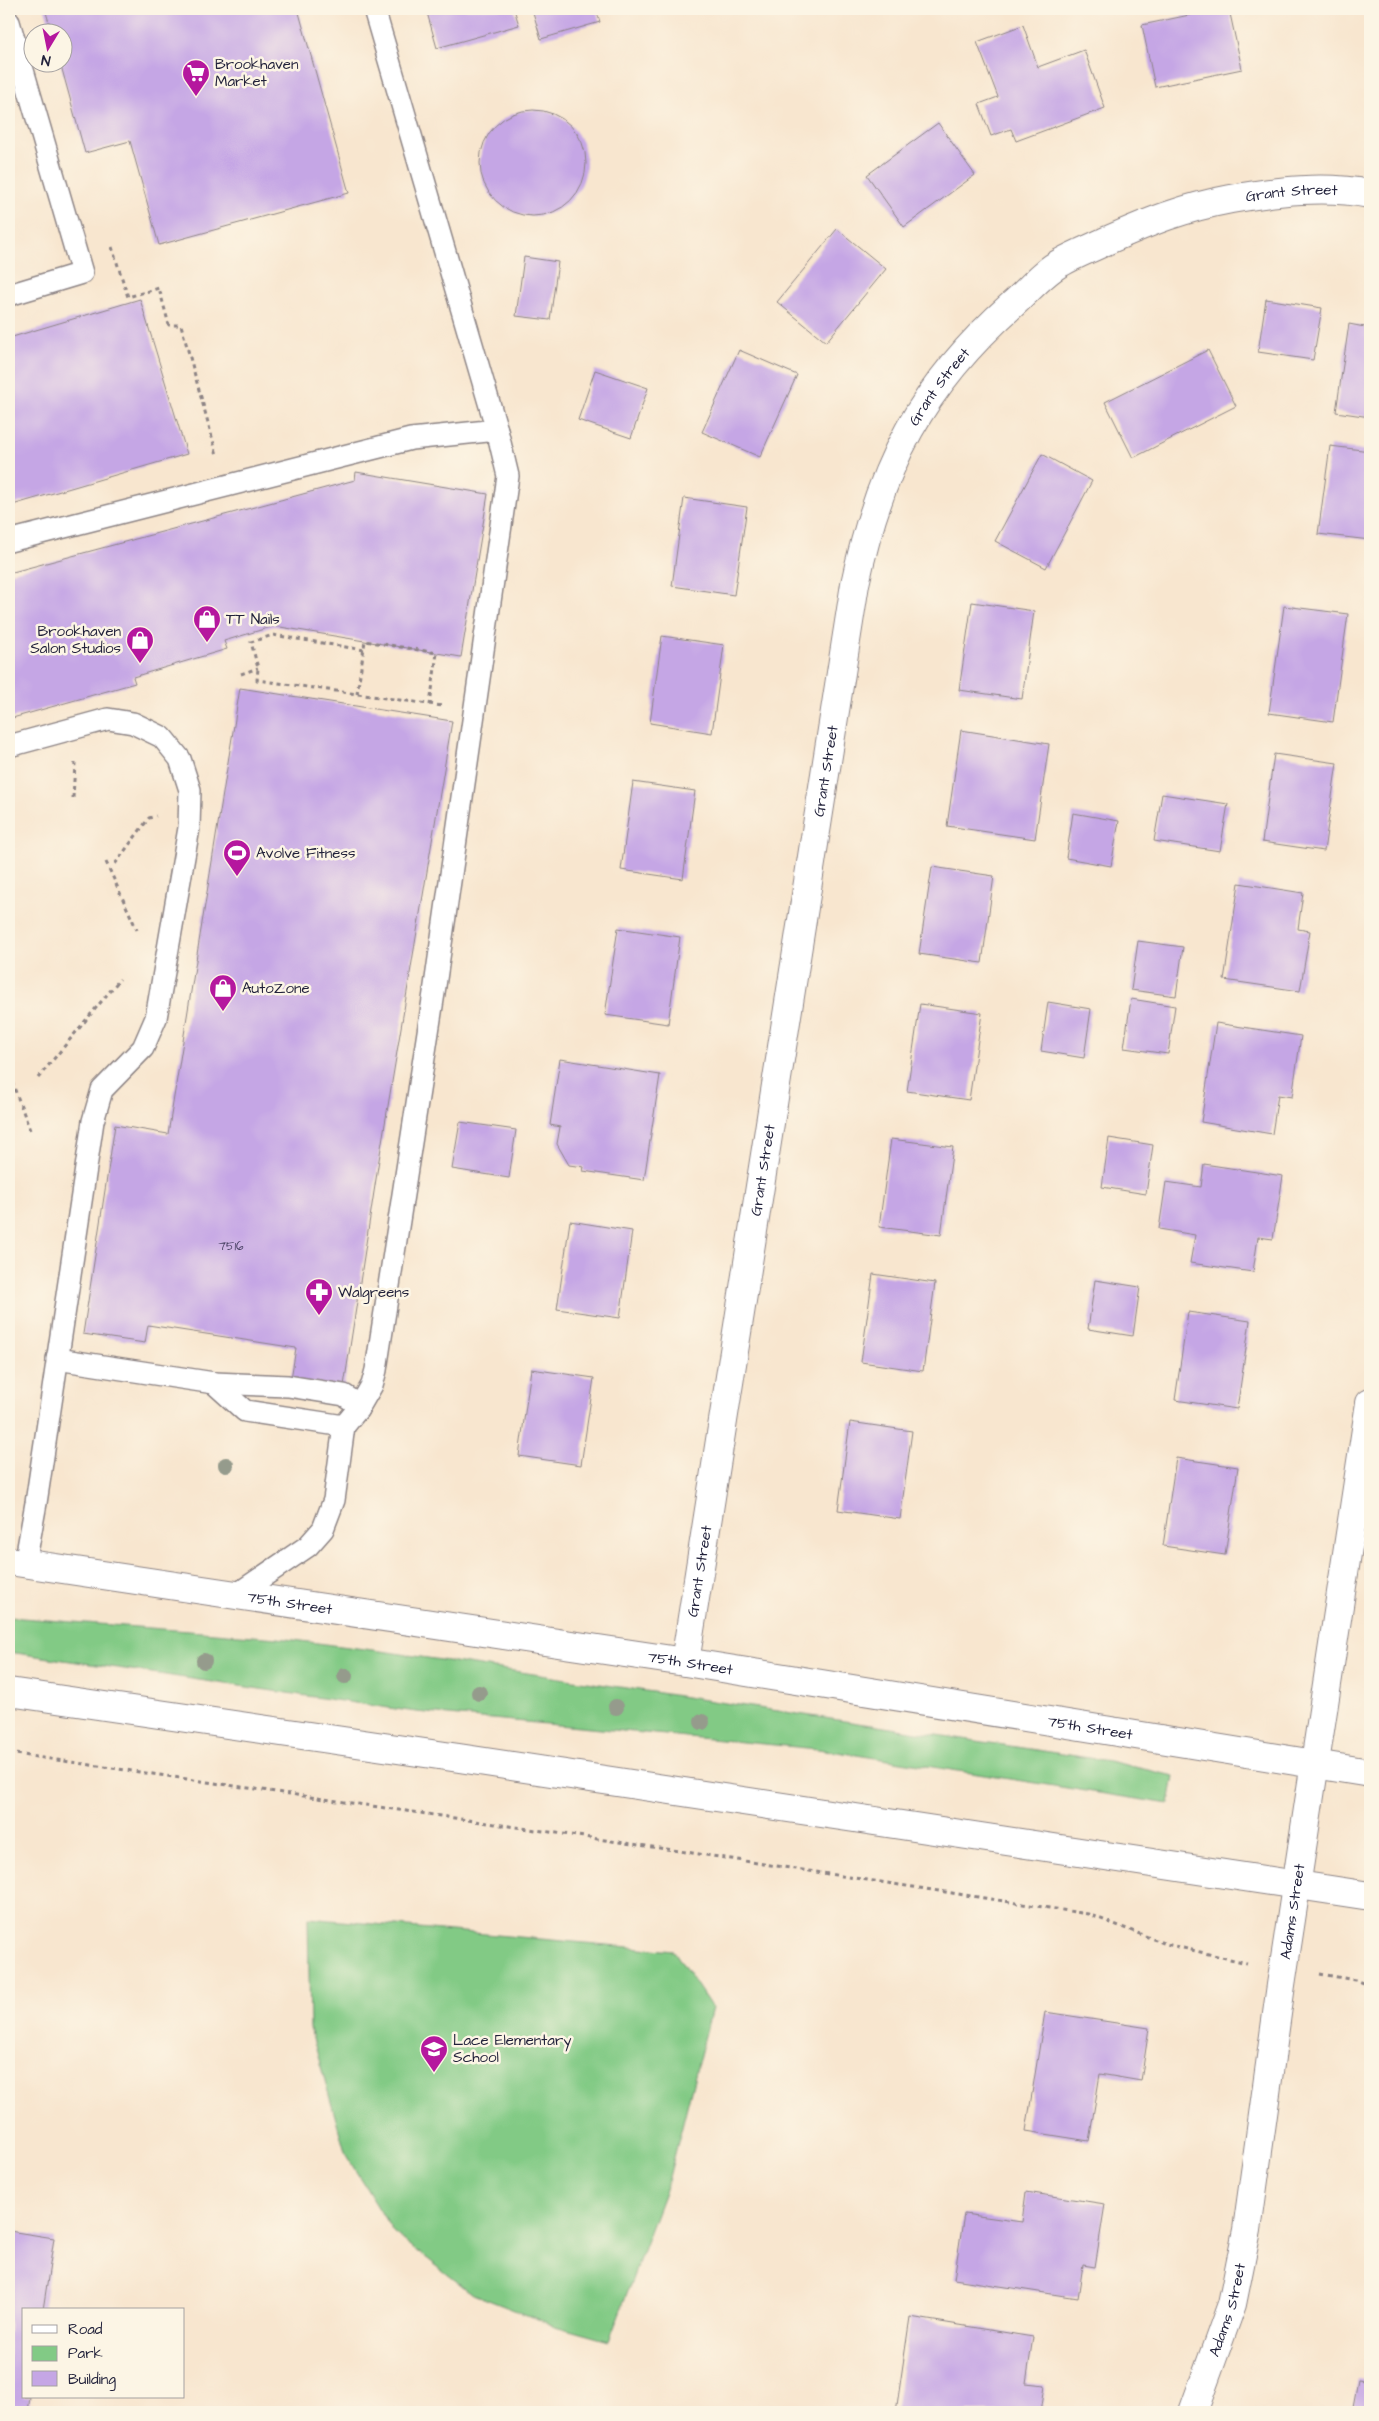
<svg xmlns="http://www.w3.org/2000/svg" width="1379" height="2421" viewBox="0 0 1379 2421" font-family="'Architects Daughter',sans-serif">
<rect width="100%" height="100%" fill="#fcf5e5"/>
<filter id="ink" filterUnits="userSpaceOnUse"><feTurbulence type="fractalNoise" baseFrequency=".02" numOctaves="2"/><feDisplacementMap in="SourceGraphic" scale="10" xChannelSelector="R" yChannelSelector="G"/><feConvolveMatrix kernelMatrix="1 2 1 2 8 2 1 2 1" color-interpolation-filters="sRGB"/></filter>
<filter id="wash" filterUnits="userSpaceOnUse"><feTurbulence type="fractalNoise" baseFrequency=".0096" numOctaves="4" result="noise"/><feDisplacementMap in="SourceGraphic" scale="20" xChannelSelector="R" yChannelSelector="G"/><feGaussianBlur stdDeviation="1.12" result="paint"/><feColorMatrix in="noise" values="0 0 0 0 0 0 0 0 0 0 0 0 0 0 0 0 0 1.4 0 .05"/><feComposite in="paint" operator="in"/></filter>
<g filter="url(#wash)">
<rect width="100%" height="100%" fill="#f8e6cf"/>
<g fill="#82ca85" stroke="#527660">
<path d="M9,1617L278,1638L388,1652L1109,1761L1174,1776L1169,1804L818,1749L416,1712L9,1652Z"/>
<path d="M308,1918L674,1951L712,2008L666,2189L609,2341L555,2326L473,2294L393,2232L346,2155L310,2028Z"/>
</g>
<g id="blocks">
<g fill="#c5a6e5">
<path d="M45,9H298L349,193L159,245L130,141L85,153L60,62H62V32H52Z"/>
<path d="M426,9H514L519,25L437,48Z"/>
<path d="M532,9H596L600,22L541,39Z"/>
<path d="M1218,9H1229L1242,69L1155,87L1142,25Z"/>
<path d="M1023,25L1038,67L1084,50L1105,108L1016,141L1011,129L991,136L979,104L998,97L977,42Z"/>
<circle cx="533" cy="163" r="53"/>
<path d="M938,123L975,175L904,227L867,175Z"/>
<path d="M837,229L886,269L826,342L777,302Z"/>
<path d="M524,257L558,262L550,320L516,316Z"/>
<path d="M140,299L187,454L9,506V338Z"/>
<path d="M1266,299L1322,308L1313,360L1258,352Z"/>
<path d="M1349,324L1370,328V417L1336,412Z"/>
<path d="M739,350L797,375L760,457L702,432Z"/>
<path d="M1208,350L1236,406L1133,458L1105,402Z"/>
<path d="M595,370L648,388L631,438L578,420Z"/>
<path d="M1330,446L1370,451V540L1318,534Z"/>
<path d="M1042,454L1092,481L1046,568L995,541Z"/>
<path d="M356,472L488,494L461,657L274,626L224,641L227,649L133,677L135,683L9,719V573L355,480Z"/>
<path d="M684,498L747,507L734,595L672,586Z"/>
<path d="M972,602L1034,611L1022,699L959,690Z"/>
<path d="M1284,606L1348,614L1333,722L1269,713Z"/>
<path d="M662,636L724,645L712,733L650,723Z"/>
<path d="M240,688L452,721L378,1166L343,1392L290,1385L296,1348L148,1325L145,1343L83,1334L115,1125L168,1134Z"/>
<path d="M961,730L1049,744L1035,839L947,826Z"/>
<path d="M1274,754L1337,763L1324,851L1262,842Z"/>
<path d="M633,782L695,791L683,879L621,870Z"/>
<path d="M1162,794L1228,804L1220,851L1154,841Z"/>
<path d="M1073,813L1119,821L1111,866L1066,858Z"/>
<path d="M932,867L994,876L982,963L919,954Z"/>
<path d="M1239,883L1303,893L1298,929L1310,931L1300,991L1224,980Z"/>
<path d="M618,928L680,937L668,1024L605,1015Z"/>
<path d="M1138,941L1183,947L1176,996L1131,990Z"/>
<path d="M1131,999L1175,1006L1168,1054L1124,1048Z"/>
<path d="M1048,1002L1091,1009L1084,1058L1041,1051Z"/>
<path d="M920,1004L982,1013L969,1100L907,1091Z"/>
<path d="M1216,1023L1301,1036L1292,1097L1278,1095L1272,1134L1201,1122Z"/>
<path d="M560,1059L660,1075L644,1180L583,1171L584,1167L569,1165L557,1144L560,1127L550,1125Z"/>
<path d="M460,1122L516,1130L509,1178L452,1169Z"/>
<path d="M1109,1138L1153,1145L1146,1194L1102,1187Z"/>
<path d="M891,1139L953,1147L941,1235L879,1227Z"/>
<path d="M1204,1164L1283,1176L1273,1239L1258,1237L1253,1272L1190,1263L1195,1235L1159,1229L1166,1182L1201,1187Z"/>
<path d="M570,1221L632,1231L620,1318L557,1309Z"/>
<path d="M873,1274L935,1283L923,1371L861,1362Z"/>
<path d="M1095,1280L1140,1287L1133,1336L1088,1329Z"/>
<path d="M1188,1312L1250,1321L1237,1409L1175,1400Z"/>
<path d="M531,1369L594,1378L581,1465L519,1456Z"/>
<path d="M850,1422L912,1431L900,1519L838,1510Z"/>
<path d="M1176,1458L1238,1467L1225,1555L1163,1546Z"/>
<path d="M1045,2012L1149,2028L1141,2081L1100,2074L1089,2141L1026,2131Z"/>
<path d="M1026,2192L1105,2204L1095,2267L1083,2265L1078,2298L954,2279L964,2214L1022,2222Z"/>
<path d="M9,2231L54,2238L43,2310H24V2397H30L28,2412H9Z"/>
<path d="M910,2317L1033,2337L1026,2383L1045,2385L1041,2412H896Z"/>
<path d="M1358,2380L1370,2382V2412H1352Z"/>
</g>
</g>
</g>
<g filter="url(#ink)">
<use href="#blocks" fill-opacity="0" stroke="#8d8485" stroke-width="1"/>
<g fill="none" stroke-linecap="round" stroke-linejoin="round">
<g stroke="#8d8485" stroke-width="24">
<g id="service">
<path d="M9,22L82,273L9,295"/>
<path d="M9,541L411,439L497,430"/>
<path d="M9,746L108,719L133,723L162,737L180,759L190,790L189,828L156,1018L143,1048L102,1090L93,1121L36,1503L25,1564"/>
<path d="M57,1359L214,1383L245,1411L344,1426"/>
<path d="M214,1383L288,1386L344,1395L353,1401L358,1409"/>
<path d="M236,1595L308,1546L323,1529L334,1500L344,1426L358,1409L372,1385L376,1370L434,993L508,476L497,430L374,9"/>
</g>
</g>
<g stroke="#8d8485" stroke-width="30">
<g id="minor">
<path id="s1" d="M685,1662L855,584C880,465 922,385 1013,304C1028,291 1044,271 1062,262C1076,254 1092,248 1106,241C1151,221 1183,208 1231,199C1277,191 1324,185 1370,194"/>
<path id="s2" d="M1193,2412L1232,2304L1247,2230L1281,1985L1370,1403"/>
</g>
</g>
<g stroke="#8d8485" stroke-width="30">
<g id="secondary">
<path id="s3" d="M9,1561L685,1662L1370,1773"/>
<path d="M9,1692L459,1758L1370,1896"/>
</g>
</g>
<g stroke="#8d8485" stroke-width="3" stroke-dasharray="4 4" stroke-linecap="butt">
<path d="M112,247L128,297L159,288L169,325H181L217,455"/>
<path d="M364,650L273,635L251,642L258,668L257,680L443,706"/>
<path d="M241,674L258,668"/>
<path d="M357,694L365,641L437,653L430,705"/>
<path d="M73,798L75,763"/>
<path d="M106,862L137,930"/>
<path d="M115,864L149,818L156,816"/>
<path d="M9,1074L30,1130"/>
<path d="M38,1078L120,979"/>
<path d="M9,1753L673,1850L1088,1914L1166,1944L1247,1963"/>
<path d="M1320,1974L1355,1980L1370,1986"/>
</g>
<use href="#service" stroke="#fff" stroke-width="21"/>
<use href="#minor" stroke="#fff" stroke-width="28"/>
<use href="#secondary" stroke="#fff" stroke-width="28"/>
</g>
<g fill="#959b8c">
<circle cx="226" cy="1465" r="8"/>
<circle cx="204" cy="1661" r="8"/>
<circle cx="345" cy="1676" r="8"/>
<circle cx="479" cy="1693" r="8"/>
<circle cx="616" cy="1707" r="8"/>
<circle cx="702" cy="1722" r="8"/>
</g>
</g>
<defs>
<g id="supermarket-pin" transform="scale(1.4375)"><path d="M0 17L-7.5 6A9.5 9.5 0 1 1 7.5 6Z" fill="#b5179e" stroke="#fcf5e5"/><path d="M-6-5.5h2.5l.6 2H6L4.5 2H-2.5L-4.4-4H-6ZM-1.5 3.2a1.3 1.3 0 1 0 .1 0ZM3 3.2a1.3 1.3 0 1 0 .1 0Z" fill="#fff"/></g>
<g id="shop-pin" transform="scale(1.4375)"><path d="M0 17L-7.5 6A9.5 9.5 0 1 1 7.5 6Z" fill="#b5179e" stroke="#fcf5e5"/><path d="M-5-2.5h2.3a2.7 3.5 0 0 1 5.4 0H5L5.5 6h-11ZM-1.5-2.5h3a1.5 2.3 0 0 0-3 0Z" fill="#fff"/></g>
<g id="stadium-pin" transform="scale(1.4375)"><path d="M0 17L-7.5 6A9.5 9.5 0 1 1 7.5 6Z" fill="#b5179e" stroke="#fcf5e5"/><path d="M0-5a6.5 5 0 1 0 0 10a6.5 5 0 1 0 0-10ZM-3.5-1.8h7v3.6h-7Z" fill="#fff"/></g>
<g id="pharmacy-pin" transform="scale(1.4375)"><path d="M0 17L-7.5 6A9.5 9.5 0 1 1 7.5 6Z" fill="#b5179e" stroke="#fcf5e5"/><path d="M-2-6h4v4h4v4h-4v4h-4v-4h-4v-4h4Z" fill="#fff"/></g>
<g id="school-pin" transform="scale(1.4375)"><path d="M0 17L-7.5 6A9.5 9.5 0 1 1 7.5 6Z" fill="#b5179e" stroke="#fcf5e5"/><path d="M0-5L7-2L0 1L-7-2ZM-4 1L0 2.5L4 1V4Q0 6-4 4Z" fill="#fff"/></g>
</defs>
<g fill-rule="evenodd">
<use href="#supermarket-pin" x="196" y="73"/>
<use href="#shop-pin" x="207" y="619"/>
<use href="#shop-pin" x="140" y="640"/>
<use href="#stadium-pin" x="237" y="853"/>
<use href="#shop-pin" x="223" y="988"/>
<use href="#pharmacy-pin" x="319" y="1292"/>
<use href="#school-pin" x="434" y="2049"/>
</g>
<g text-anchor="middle" stroke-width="5" stroke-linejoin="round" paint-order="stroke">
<g font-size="12" fill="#4b4366">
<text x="231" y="1250">7516</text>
</g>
<g font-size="15" fill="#22223b" stroke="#fcf5e5" text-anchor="start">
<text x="215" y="69">Brookhaven<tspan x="215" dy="17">Market</tspan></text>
<text x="226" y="624">TT Nails</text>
<text x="121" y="636" text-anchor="end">Brookhaven<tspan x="121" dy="17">Salon Studios</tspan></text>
<text x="256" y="858">Avolve Fitness</text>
<text x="242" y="993">AutoZone</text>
<text x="338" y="1297">Walgreens</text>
<text x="453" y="2045">Lace Elementary<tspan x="453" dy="17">School</tspan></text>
</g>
<g font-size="15" fill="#22223b" stroke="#fcf5e5">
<text dy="5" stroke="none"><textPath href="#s1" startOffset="1726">Grant Street</textPath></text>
<text dy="5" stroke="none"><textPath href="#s1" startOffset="1308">Grant Street</textPath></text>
<text dy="5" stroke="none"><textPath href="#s1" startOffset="902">Grant Street</textPath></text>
<text dy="5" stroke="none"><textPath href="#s1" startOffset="498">Grant Street</textPath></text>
<text dy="5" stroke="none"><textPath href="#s1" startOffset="92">Grant Street</textPath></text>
<text dy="5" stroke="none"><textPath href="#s3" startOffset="284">75th Street</textPath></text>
<text dy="5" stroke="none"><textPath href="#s3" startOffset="689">75th Street</textPath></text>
<text dy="5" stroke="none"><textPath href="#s3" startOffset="1094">75th Street</textPath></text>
<text dy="5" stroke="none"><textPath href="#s2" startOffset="512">Adams Street</textPath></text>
<text dy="5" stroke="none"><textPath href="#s2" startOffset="108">Adams Street</textPath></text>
</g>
</g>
<rect width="1379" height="2421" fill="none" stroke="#fcf5e5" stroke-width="30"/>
<rect x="22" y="2308" width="162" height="90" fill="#fcf5e5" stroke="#a5a1a1"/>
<rect x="32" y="2325" width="25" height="8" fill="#ffffff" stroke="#a5a1a1"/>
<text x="68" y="2334" font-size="15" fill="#22223b">Road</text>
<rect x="32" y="2346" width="25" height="15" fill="#82ca85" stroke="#a5a1a1"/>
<text x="68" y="2358" font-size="15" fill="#22223b">Park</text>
<rect x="32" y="2371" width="25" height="15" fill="#c5a6e5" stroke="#a5a1a1"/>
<text x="68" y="2384" font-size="15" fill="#22223b">Building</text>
<g transform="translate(48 48) rotate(190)"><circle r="24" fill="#fcf5e5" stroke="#a5a1a1"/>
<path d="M0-4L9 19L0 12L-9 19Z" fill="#b5179e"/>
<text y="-8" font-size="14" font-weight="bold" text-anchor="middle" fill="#22223b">N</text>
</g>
</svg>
